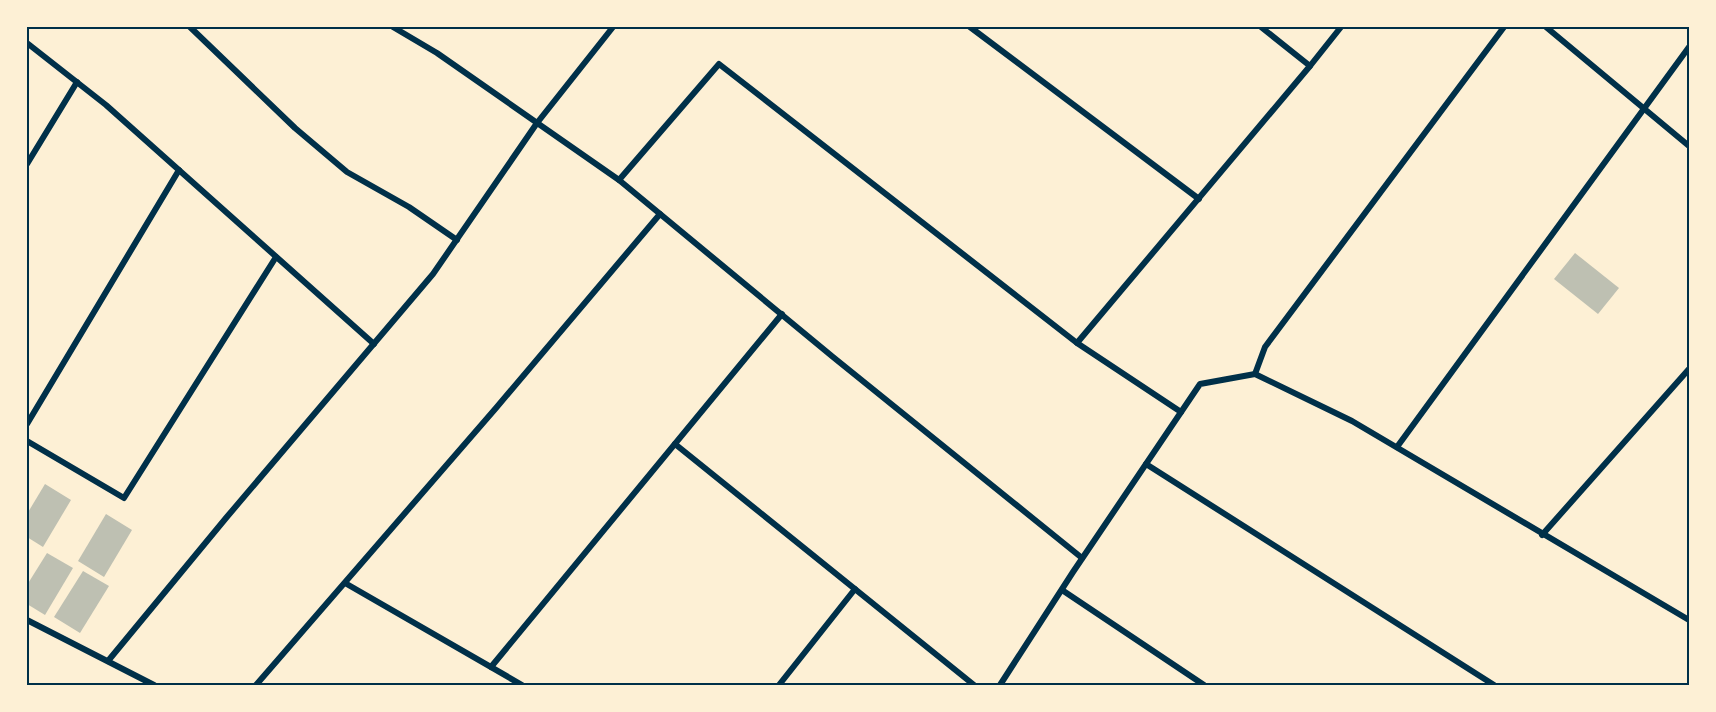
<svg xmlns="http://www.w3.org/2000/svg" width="1716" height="712" viewBox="0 0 1716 712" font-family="'Open Sans',sans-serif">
<rect width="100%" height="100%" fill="#fdf0d5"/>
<g fill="#bec0b2">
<path d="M1575,253L1619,288L1598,314L1554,279Z"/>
<path d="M45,484L71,500L43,547L27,537V514Z"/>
<path d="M106,514L132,530L104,577L78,561Z"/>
<path d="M47,553L73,568L45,615L27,604V585Z"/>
<path d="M83,571L109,586L80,633L54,617Z"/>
</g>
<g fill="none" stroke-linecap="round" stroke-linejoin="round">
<g stroke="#003049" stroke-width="6">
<path d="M190,27L295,128L347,172L409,207L457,240"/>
<path d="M393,27L437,53L619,180L833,357L1082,558"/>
<path d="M970,27L1199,199"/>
<path d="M1261,27L1310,66"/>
<path d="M1546,27L1689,146"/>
<path d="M27,43L106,105L374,344"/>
<path d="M27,164L77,82"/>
<path d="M619,180L719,64L1077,343L1310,66L1341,27"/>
<path d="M1077,343L1181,412"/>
<path d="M1255,374L1265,347L1504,27"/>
<path d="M27,424L179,170"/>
<path d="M27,441L124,498L276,257"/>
<path d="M675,444L974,685"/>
<path d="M1397,447L1689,47"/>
<path d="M1146,464L1494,685"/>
<path d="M1542,535L1689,369"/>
<path d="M345,583L522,685"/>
<path d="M1062,590L1204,685"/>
<path d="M27,620L154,685"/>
<path d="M108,661L226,518L433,274L537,123L613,27"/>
<path d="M491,667L782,314"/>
<path d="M256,685L496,408L660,214"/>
<path d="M779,685L855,589"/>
<path d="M1000,685L1073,572L1200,384L1255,374L1352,421L1689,620"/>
</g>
</g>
<rect width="1716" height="712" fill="none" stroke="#fdf0d5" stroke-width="57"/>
<rect x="28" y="28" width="1660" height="656" fill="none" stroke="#003049" stroke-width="2"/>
</svg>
